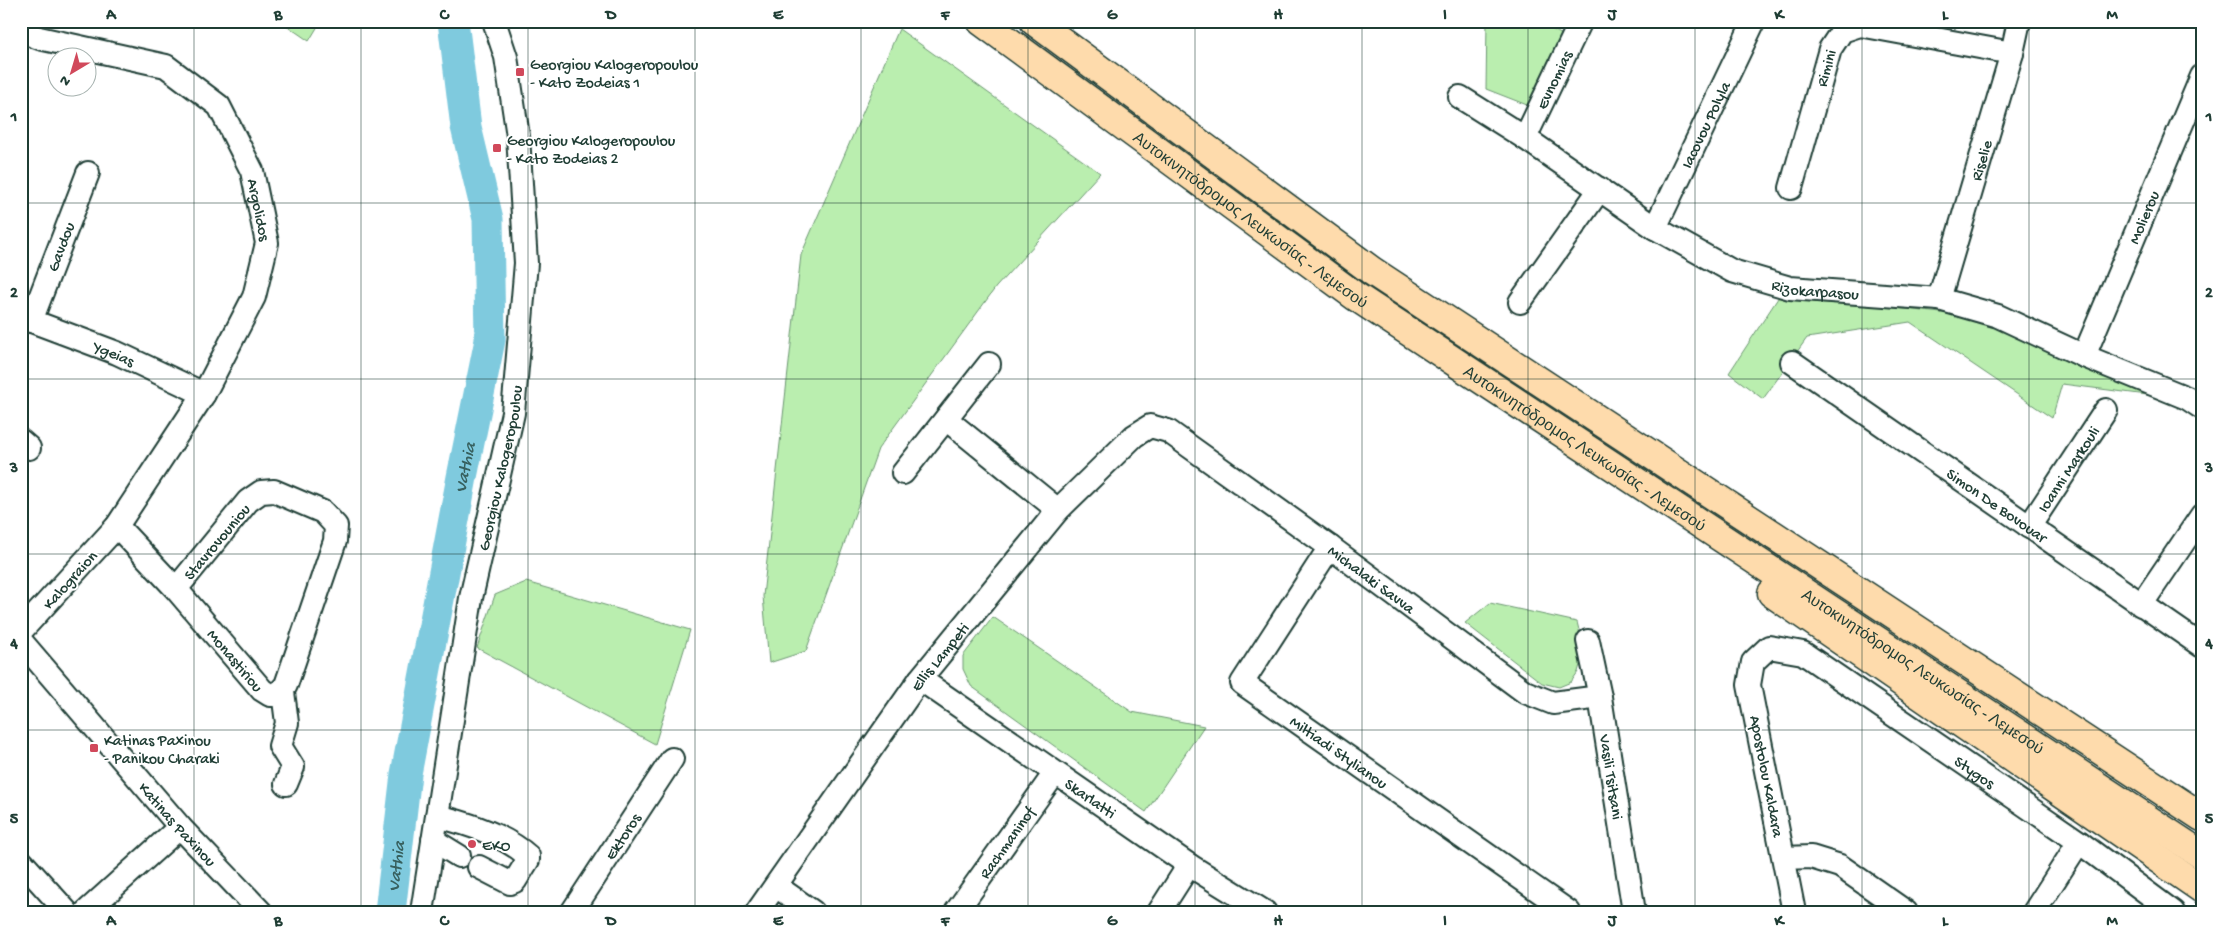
<svg xmlns="http://www.w3.org/2000/svg" width="2223" height="933" viewBox="0 0 2223 933" font-family="'Gochi Hand',sans-serif">
<rect width="100%" height="100%" fill="#fff"/>
<filter id="ink" filterUnits="userSpaceOnUse"><feTurbulence type="fractalNoise" baseFrequency=".02" numOctaves="2"/><feDisplacementMap in="SourceGraphic" scale="10" xChannelSelector="R" yChannelSelector="G"/><feConvolveMatrix kernelMatrix="1 2 1 2 8 2 1 2 1" color-interpolation-filters="sRGB"/></filter>
<g filter="url(#ink)">
<g fill="#baeeaf" stroke="#6c9672">
<path d="M280,21H321L309,41Z"/>
<path d="M1487,21H1535L1567,37L1536,100L1527,105L1486,89Z"/>
<path d="M899,29L1100,173L996,287L878,449L806,651L769,663L763,596L801,255Z"/>
<path d="M1780,295L1986,318L2155,396L2062,384L2052,418L1910,322L1807,338L1763,399L1729,373Z"/>
<path d="M526,582L690,630L655,744L477,648L495,595Z"/>
<path d="M1490,603L1577,622L1584,650L1578,672L1571,682L1559,687L1542,683L1465,623Z"/>
<path d="M993,617L1132,712L1204,726L1146,812L971,686L963,669V656Z"/>
</g>
<g fill="none" stroke-linecap="round" stroke-linejoin="round">
<path stroke="#7fcade" stroke-width="31" id="s1" d="M390,912L406,774L462,477L490,340L488,219L466,127L453,21"/>
<g stroke="#1f3d34" stroke-width="26">
<g id="minor">
<path id="s2" d="M21,31L39,38L166,66L219,106L252,171L267,243L254,297L204,394L117,526L21,631"/>
<path id="s3" d="M1460,97L1525,138L1655,228L1732,271L1790,288L1939,299L1998,316L2084,356L2187,398L2202,408"/>
<path id="s4" d="M1525,138L1581,21"/>
<path id="s5" d="M1791,188L1830,49L1842,31L1860,25L2012,53"/>
<path id="s6" d="M1655,228L1754,21"/>
<path id="s7" d="M1939,299L2012,53L2019,21"/>
<path d="M1520,302L1600,189"/>
<path id="s8" d="M21,317L117,353L204,394"/>
<path id="s9" d="M31,321L88,173"/>
<path id="s10" d="M2084,356L2202,76"/>
<path id="s11" d="M1792,362L2202,646"/>
<path d="M946,419L1058,510"/>
<path d="M21,441L29,448"/>
<path d="M903,473L989,364"/>
<path id="s12" d="M117,526L176,589L262,690L270,695H277L286,685L335,541L336,526L323,512L274,491L261,492L248,501L176,589"/>
<path id="s13" d="M2029,527L2106,410"/>
<path id="s14" d="M1330,547L1242,683L1569,912"/>
<path d="M2141,605L2202,515"/>
<path id="s15" d="M21,641L180,827L261,912"/>
<path id="s16" d="M1588,641L1600,697L1634,912"/>
<path id="s17" d="M920,679L1189,865L1265,912"/>
<path d="M283,692L287,723L280,746L293,767L286,784"/>
<path d="M437,816C466,823 506,836 528,856V860L515,881L510,883L479,867"/>
<path d="M433,840L459,856"/>
<path d="M1784,858L1811,857L1840,866L1906,912"/>
<path d="M21,861L67,912"/>
<path d="M776,886L813,912"/>
<path d="M86,912L180,827"/>
<path id="s18" d="M422,912L471,598L513,413L526,263L518,136L506,57L494,21"/>
<path id="s19" d="M572,912L672,759"/>
<path id="s20" d="M757,912L920,679L1058,510L1134,436L1150,426L1168,431L1330,547L1525,692L1553,703L1600,697"/>
<path id="s21" d="M956,912L1055,773"/>
<path d="M1159,912L1189,865"/>
<path id="s22" d="M1794,912L1749,685L1753,662L1769,647L1803,653L2079,842L2173,912"/>
<path d="M2034,912L2079,842"/>
</g>
</g>
<g stroke="#1f3d34" stroke-width="31">
<g id="highway">
<path id="s23" d="M981,21L1355,296L2202,855"/>
<path d="M1034,21L1372,271L2202,817"/>
<path d="M1772,593L2202,889"/>
</g>
</g>
<use href="#minor" stroke="#fff" stroke-width="22"/>
<use href="#highway" stroke="#fedbac" stroke-width="28"/>
</g>
</g>
<path fill="none" stroke="#1f3d34" stroke-width="1" stroke-opacity="0.55" d="M194,21V912M361,21V912M528,21V912M695,21V912M861,21V912M1028,21V912M1195,21V912M1362,21V912M1528,21V912M1695,21V912M1862,21V912M2029,21V912M21,203H2202M21,379H2202M21,554H2202M21,730H2202"/>
<g fill="#d1495b" stroke="#fff" stroke-width="2">
<rect x="515" y="67" width="10" height="10" rx="2.5"/>
<rect x="492" y="143" width="10" height="10" rx="2.5"/>
<rect x="89" y="743" width="10" height="10" rx="2.5"/>
<circle cx="472" cy="844" r="5"/>
</g>
<g text-anchor="middle" stroke-width="4" stroke-linejoin="round" paint-order="stroke">
<g font-size="16" fill="#1f3d34" stroke="#fff" text-anchor="start">
<text x="530" y="69">Georgiou Kalogeropoulou<tspan x="530" dy="18">- Kato Zodeias 1</tspan></text>
<text x="507" y="145">Georgiou Kalogeropoulou<tspan x="507" dy="18">- Kato Zodeias 2</tspan></text>
<text x="104" y="745">Katinas Paxinou<tspan x="104" dy="18">- Panikou Charaki</tspan></text>
<text x="482" y="850">EKO</text>
</g>
<g font-size="16" fill="#1f3d34" stroke="#fff">
<text dy="6" stroke="none"><textPath href="#s5" startOffset="125">Rimini</textPath></text>
<text dy="6" stroke="none"><textPath href="#s4" startOffset="65">Evnomias</textPath></text>
<text dy="6" stroke="none"><textPath href="#s6" startOffset="115">Iacovou Polyla</textPath></text>
<text dy="6" stroke="none"><textPath href="#s7" startOffset="145">Riselie</textPath></text>
<text dy="6" stroke="none"><textPath href="#s2" startOffset="328">Argolidos</textPath></text>
<text dy="6" stroke="none"><textPath href="#s10" startOffset="151">Molierou</textPath></text>
<text dy="6" stroke="none"><textPath href="#s23" startOffset="335">Αυτοκινητόδρομος Λευκωσίας - Λεμεσού</textPath></text>
<text dy="6" stroke="none"><textPath href="#s9" startOffset="80">Gavdou</textPath></text>
<text dy="6" stroke="none"><textPath href="#s3" startOffset="409">Rizokarpasou</textPath></text>
<text dy="6" stroke="none"><textPath href="#s8" startOffset="100">Ygeias</textPath></text>
<text dy="6" stroke="none"><textPath href="#s23" startOffset="740">Αυτοκινητόδρομος Λευκωσίας - Λεμεσού</textPath></text>
<text dy="6" stroke="none"><textPath href="#s18" startOffset="451">Georgiou Kalogeropoulou</textPath></text>
<text dy="6" stroke="none"><textPath href="#s13" startOffset="70">Ioanni Markouli</textPath></text>
<text dy="6" stroke="none"><textPath href="#s11" startOffset="250">Simon De Bovouar</textPath></text>
<text transform="translate(216 541) rotate(-50)" y="6">Stavrovouniou</text>
<text dy="6" stroke="none"><textPath href="#s20" startOffset="898">Michalaki Savva</textPath></text>
<text transform="translate(69 579) rotate(-48)" y="6">Kalograion</text>
<text dy="6" stroke="none"><textPath href="#s20" startOffset="314">Ellis Lampeti</textPath></text>
<text dy="6" stroke="none"><textPath href="#s12" startOffset="179">Monastiriou</textPath></text>
<text dy="6" stroke="none"><textPath href="#s23" startOffset="1145">Αυτοκινητόδρομος Λευκωσίας - Λεμεσού</textPath></text>
<text dy="6" stroke="none"><textPath href="#s14" startOffset="281">Miltiadi Stylianou</textPath></text>
<text dy="6" stroke="none"><textPath href="#s22" startOffset="520">Stygos</textPath></text>
<text dy="6" stroke="none"><textPath href="#s16" startOffset="138">Vasili Tsitsani</textPath></text>
<text transform="translate(1768 776) rotate(79)" y="6">Apostolou Kaldara</text>
<text dy="6" stroke="none"><textPath href="#s17" startOffset="208">Skarlatti</textPath></text>
<text dy="6" stroke="none"><textPath href="#s15" startOffset="241">Katinas Paxinou</textPath></text>
<text dy="6" stroke="none"><textPath href="#s19" startOffset="91">Ektoros</textPath></text>
<text dy="6" stroke="none"><textPath href="#s21" startOffset="86">Rachmaninof</textPath></text>
</g>
<g font-size="18" font-style="italic" fill="#37605e" stroke="#fff">
<text dy="6" stroke="none"><textPath href="#s1" startOffset="451">Vathia</textPath></text>
<text dy="6" stroke="none"><textPath href="#s1" startOffset="46">Vathia</textPath></text>
</g>
</g>
<rect width="2223" height="933" fill="none" stroke="#fff" stroke-width="55"/>
<g transform="translate(72 72) rotate(218)"><circle r="24" fill="#ffffff" stroke="#a5b1ae"/>
<path d="M0-4L9 19L0 12L-9 19Z" fill="#d1495b"/>
<text y="-8" font-size="14" font-weight="bold" text-anchor="middle" fill="#1f3d34">N</text>
</g>
<rect x="28" y="28" width="2168" height="878" fill="none" stroke="#1f3d34" stroke-width="2"/>
<g font-size="16" text-anchor="middle" font-weight="bold" fill="#1f3d34">
<text x="111" y="19">A</text>
<text x="278" y="19">B</text>
<text x="444" y="19">C</text>
<text x="611" y="19">D</text>
<text x="778" y="19">E</text>
<text x="945" y="19">F</text>
<text x="1112" y="19">G</text>
<text x="1278" y="19">H</text>
<text x="1445" y="19">I</text>
<text x="1612" y="19">J</text>
<text x="1779" y="19">K</text>
<text x="1945" y="19">L</text>
<text x="2112" y="19">M</text>
<text x="14" y="121">1</text>
<text x="2209" y="121">1</text>
<text x="14" y="297">2</text>
<text x="2209" y="297">2</text>
<text x="14" y="472">3</text>
<text x="2209" y="472">3</text>
<text x="14" y="648">4</text>
<text x="2209" y="648">4</text>
<text x="14" y="823">5</text>
<text x="2209" y="823">5</text>
<text x="111" y="925">A</text>
<text x="278" y="925">B</text>
<text x="444" y="925">C</text>
<text x="611" y="925">D</text>
<text x="778" y="925">E</text>
<text x="945" y="925">F</text>
<text x="1112" y="925">G</text>
<text x="1278" y="925">H</text>
<text x="1445" y="925">I</text>
<text x="1612" y="925">J</text>
<text x="1779" y="925">K</text>
<text x="1945" y="925">L</text>
<text x="2112" y="925">M</text>
</g>
</svg>
